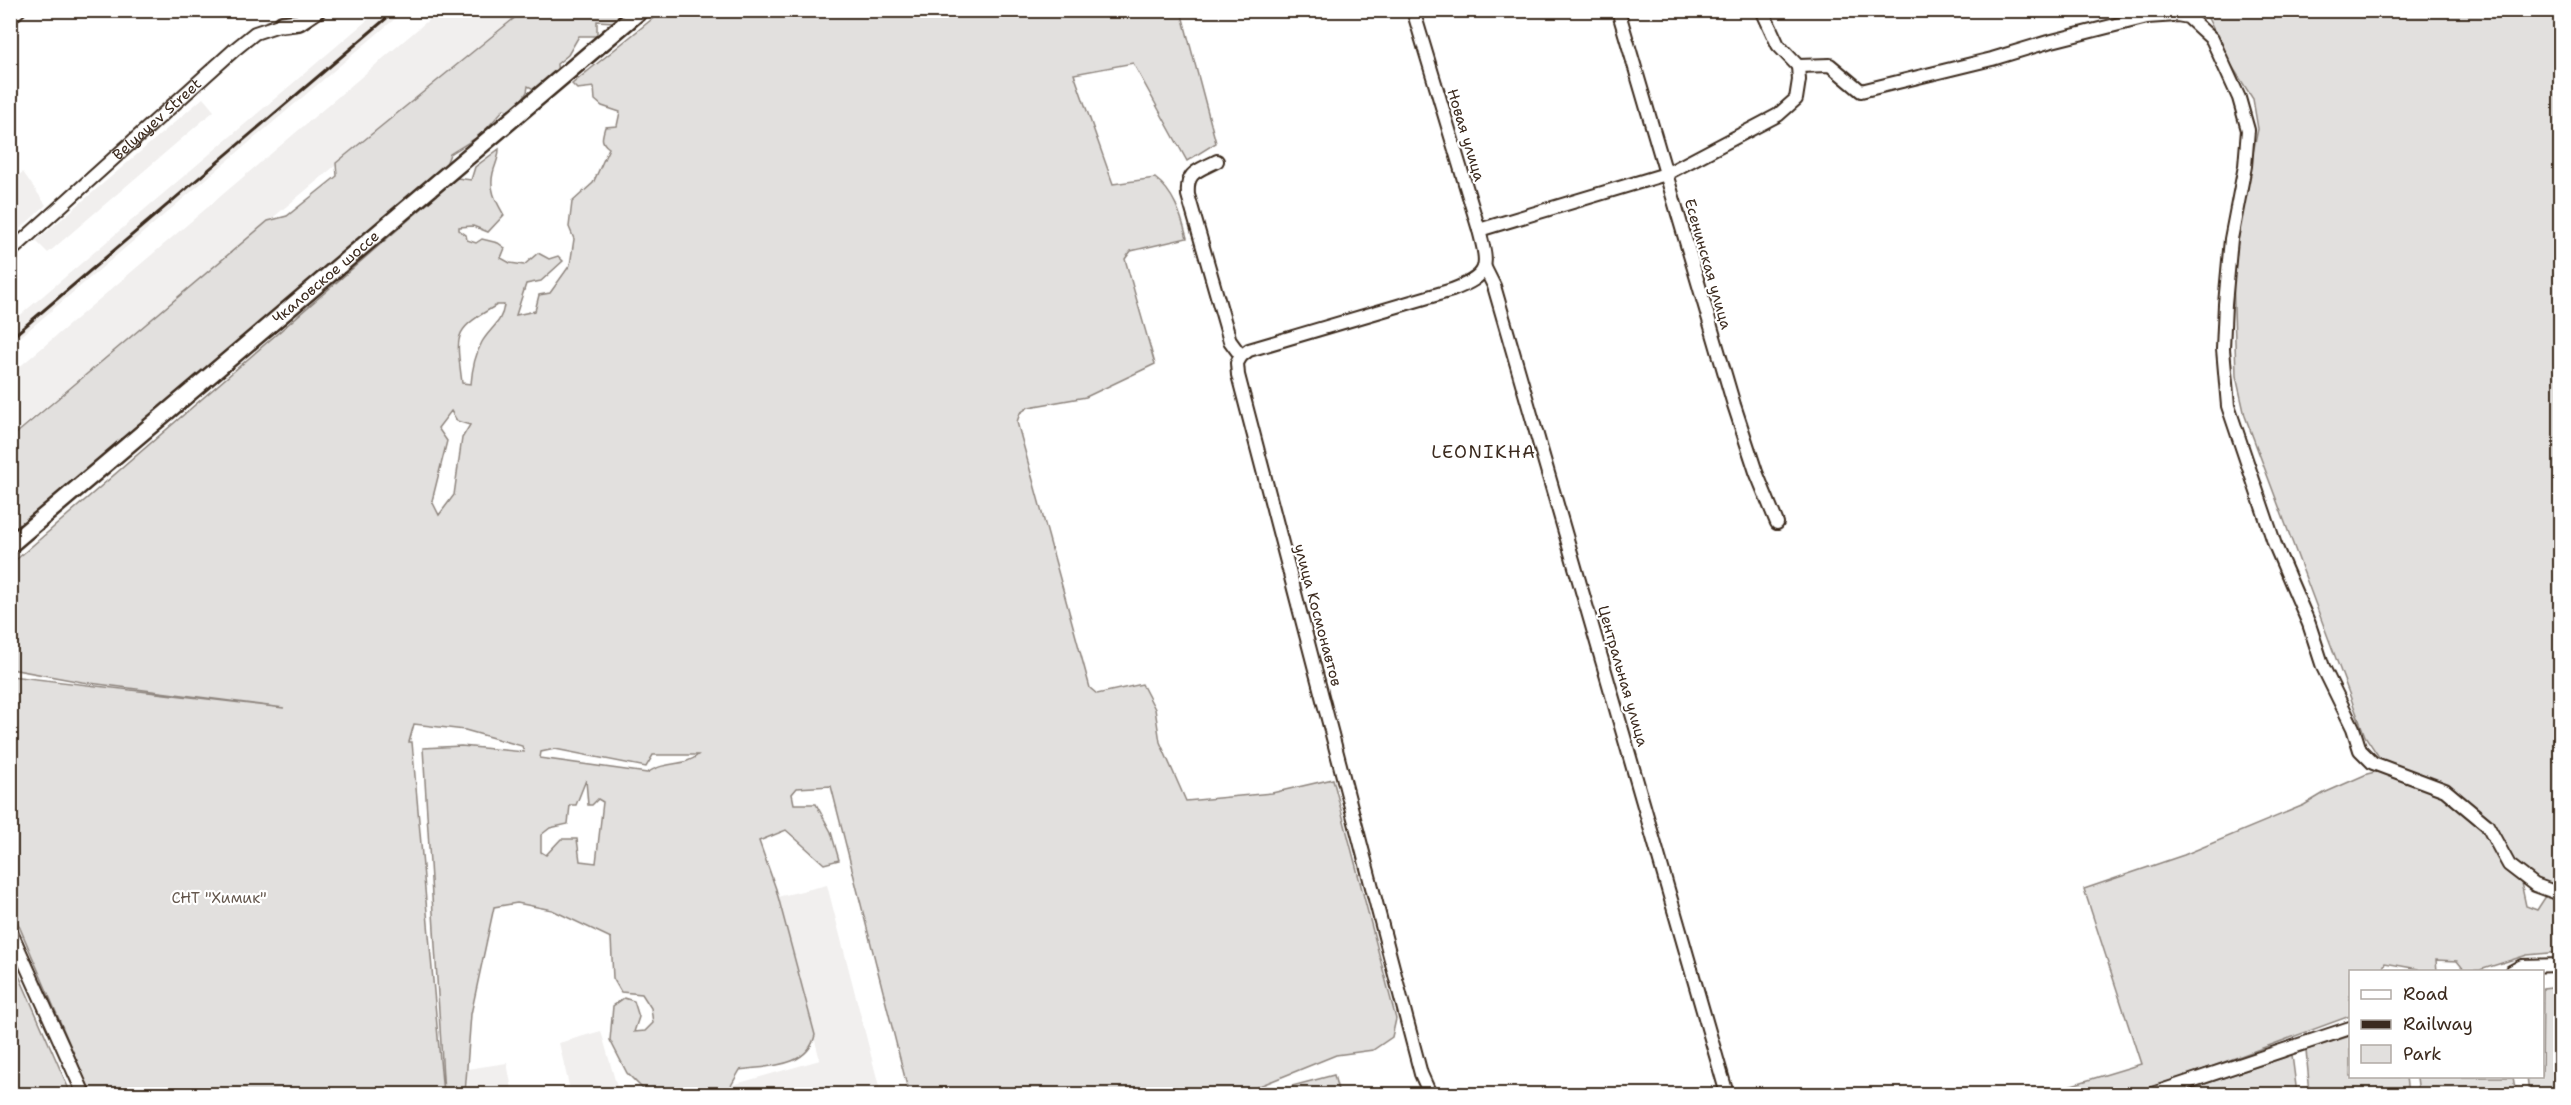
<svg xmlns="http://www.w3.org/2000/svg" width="2571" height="1105" viewBox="0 0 2571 1105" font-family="'Shantell Sans',sans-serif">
<rect width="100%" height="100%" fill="#fff"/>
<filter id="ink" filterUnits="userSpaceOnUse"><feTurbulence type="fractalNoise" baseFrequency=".0167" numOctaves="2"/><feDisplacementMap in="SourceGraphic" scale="12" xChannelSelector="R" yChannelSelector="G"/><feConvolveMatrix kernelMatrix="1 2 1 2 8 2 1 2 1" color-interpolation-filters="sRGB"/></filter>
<g filter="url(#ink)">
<g fill="#f1efee">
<path d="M378,11H404L11,345V323Z"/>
<path d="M439,11H521L11,436L10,375Z"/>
<path d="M203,98L214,111L48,253L36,241Z"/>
<path d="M23,172L46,205L11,237V181Z"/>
<path d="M827,885L881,1094H700L820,1060L777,897Z"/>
<path d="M601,1031L619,1094H571L559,1043Z"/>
<path d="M507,1063L513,1094H468L467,1069Z"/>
</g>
<g fill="#e2e0de" stroke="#8e857e" stroke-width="1.5" fill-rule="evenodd">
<path d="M2204,10L2560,11V887L2532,879L2509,859L2446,787L2381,760L2365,736L2245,416L2236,376L2233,273L2248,177L2258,129L2253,99L2230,63Z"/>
<path d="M523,11H621L614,22L597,21V36H579L568,55L557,64L558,75L538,91L528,86L527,92L514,112L504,109L481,135L450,154L443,172L11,539V438L268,221L287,216L337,176L336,163Z"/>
<path d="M662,11H1181L1216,143L1187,161L1133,63L1074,74L1113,184L1155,178C1174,192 1181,215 1187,238L1131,251L1125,259L1155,364L1086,397L1029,407L1020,413L1017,422L1090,688L1097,694L1142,684L1155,709L1160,742L1186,801L1272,793L1333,779L1396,1019L1392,1037L1373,1050L1336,1055L1257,1087L1259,1094H909L831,786L797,788L792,794L794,804H816L831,832L839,860L824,864L786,830L759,841L776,889L815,1035C808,1068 767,1066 740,1070L728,1091L700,1094H648L627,1073L610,1040L613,1006L624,998L634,1001L639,1017L634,1032L645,1031L653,1023L651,1008L642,994L621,992L613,978L611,938L552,910L517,903L494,907L471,1014L465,1094H444L423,748L461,746L524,752L522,746L465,730L414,724L409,742H412L443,1094H91L11,907V676L284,708L82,682L11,669L10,565L457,178L471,180L475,167L499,149C499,159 495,164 493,173C489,190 496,201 504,215L488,232L473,226L459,227V230L466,235L467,240L476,243L482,239L498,243L505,248L501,258L510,263L524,265L538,253L549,259L558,256L563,261L541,281L526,284L516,315L535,311L539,295L550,293L570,265L574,239L569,227L572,202L593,183L609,148C600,142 602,137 605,127L617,126L620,112L602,106L595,100L594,87L577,89L572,84ZM497,305H504C502,323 490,328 482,342C475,355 472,370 471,384L462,383C456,333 452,331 497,305ZM451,411L457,421L470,425L462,438L454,495L439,515L432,501L447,441L438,428ZM555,749L646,767L653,755H698C685,767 663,761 647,773L540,758L541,752ZM586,780L588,805H592L598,799L603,802L596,863L580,861L577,839H561L546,855L541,852V835L550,828L568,824L570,805H576Z"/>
<path d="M2383,770L2404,781L2424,784L2445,792L2486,828L2520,878L2526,906L2537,910L2546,896L2560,898V952L2527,955L2480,970L2465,971L2457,961L2436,960L2437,971H2419L2418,969L2385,963L2382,971L2350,972V1016L2137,1094H2042L2141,1064L2084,889L2184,855L2304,805L2324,793L2367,774Z"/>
<path d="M10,955L71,1094H11Z"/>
<path d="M2560,986V1094H2529L2527,1077L2542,1076L2543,988Z"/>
<path d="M2350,1036V1076L2406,1077L2408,1094H2310L2306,1050Z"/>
<path d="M2292,1055L2297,1094H2194L2193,1088Z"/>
<path d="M1334,1075L1339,1094H1294L1292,1086Z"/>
<path d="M2417,1077H2513L2516,1094H2419Z"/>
</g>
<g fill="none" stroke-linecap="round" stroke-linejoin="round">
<g stroke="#3b2a1e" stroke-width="16">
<g id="minor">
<path d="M1618,10L1734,405L1756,472L1777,523"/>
<path d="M1762,10L1778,45L1798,66"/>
<path d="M10,18L19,10"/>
<path d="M1798,66L1830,65L1861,91L1992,59L2048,42L2147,17L2177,15L2188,17L2212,39L2239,98L2248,130L2245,166L2231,239L2225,304L2223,349L2228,406L2275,545L2309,624L2323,667L2353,728L2360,750L2373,763L2445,790L2487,825L2509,865L2535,885L2560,894"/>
<path d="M1217,161C1198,171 1186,171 1188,195L1230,341L1241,356"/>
<path d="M1479,230L1666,174L1778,115L1796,99L1799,80L1798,66"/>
<path id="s1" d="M10,252L234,50L255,33L282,24"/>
<path d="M1485,268L1494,286L1727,1094"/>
<path d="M1241,356L1237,363L1238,375L1407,1021L1421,1074L1430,1094"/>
<path d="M1241,356L1249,350L1452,290C1490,275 1489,268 1479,230L1413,10"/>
<path d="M10,930L84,1094"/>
<path d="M2511,972L2522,966L2560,965"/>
<path d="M2152,1094L2350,1028"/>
</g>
</g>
<g stroke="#3b2a1e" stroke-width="20">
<g id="tertiary">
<path d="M282,24L299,22L317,10"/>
<path id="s2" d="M10,545L641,10"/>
</g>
</g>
<use href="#minor" stroke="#fff" stroke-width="12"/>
<use href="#tertiary" stroke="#fff" stroke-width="15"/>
<path stroke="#3b2a1e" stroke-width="3" d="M10,339L396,10"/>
</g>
</g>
<g text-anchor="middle" stroke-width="4.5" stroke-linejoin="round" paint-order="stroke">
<g font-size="15" fill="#3b2a1e" stroke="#fff">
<text dy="5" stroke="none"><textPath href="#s1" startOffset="198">Belyayev Street</textPath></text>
<text transform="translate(1466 135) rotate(73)" y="5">Новая улица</text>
<text transform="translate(1708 264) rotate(74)" y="5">Есенинская улица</text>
<text dy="5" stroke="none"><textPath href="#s2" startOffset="414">Чкаловское шоссе</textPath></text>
<text transform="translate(1318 615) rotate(75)" y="5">улица Космонавтов</text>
<text transform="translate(1623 676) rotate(74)" y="5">Центральная улица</text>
</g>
<g font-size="15" fill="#65584e" stroke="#fff">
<text x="219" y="903">СНТ "Химик"</text>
</g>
<g font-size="18" letter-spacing="1.5" fill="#3b2a1e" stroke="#fff">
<text x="1484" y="458">LEONIKHA</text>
</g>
</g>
<rect width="2571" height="1105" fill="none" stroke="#fff" stroke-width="36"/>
<rect x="18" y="18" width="2535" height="1069" fill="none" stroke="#3b2a1e" stroke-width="2" filter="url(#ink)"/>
<rect x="2349" y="970" width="195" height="108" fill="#ffffff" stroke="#b1aaa5" stroke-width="1.5"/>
<rect x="2361" y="990" width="30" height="9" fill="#ffffff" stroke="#b1aaa5" stroke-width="1.5"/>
<text x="2403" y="1000" font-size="18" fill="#3b2a1e">Road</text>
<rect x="2361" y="1020" width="30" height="9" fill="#3b2a1e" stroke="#b1aaa5" stroke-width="1.5"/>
<text x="2403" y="1030" font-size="18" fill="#3b2a1e">Railway</text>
<rect x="2361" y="1045" width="30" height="18" fill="#e2e0de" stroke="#b1aaa5" stroke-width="1.5"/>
<text x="2403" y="1060" font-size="18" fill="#3b2a1e">Park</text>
</svg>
